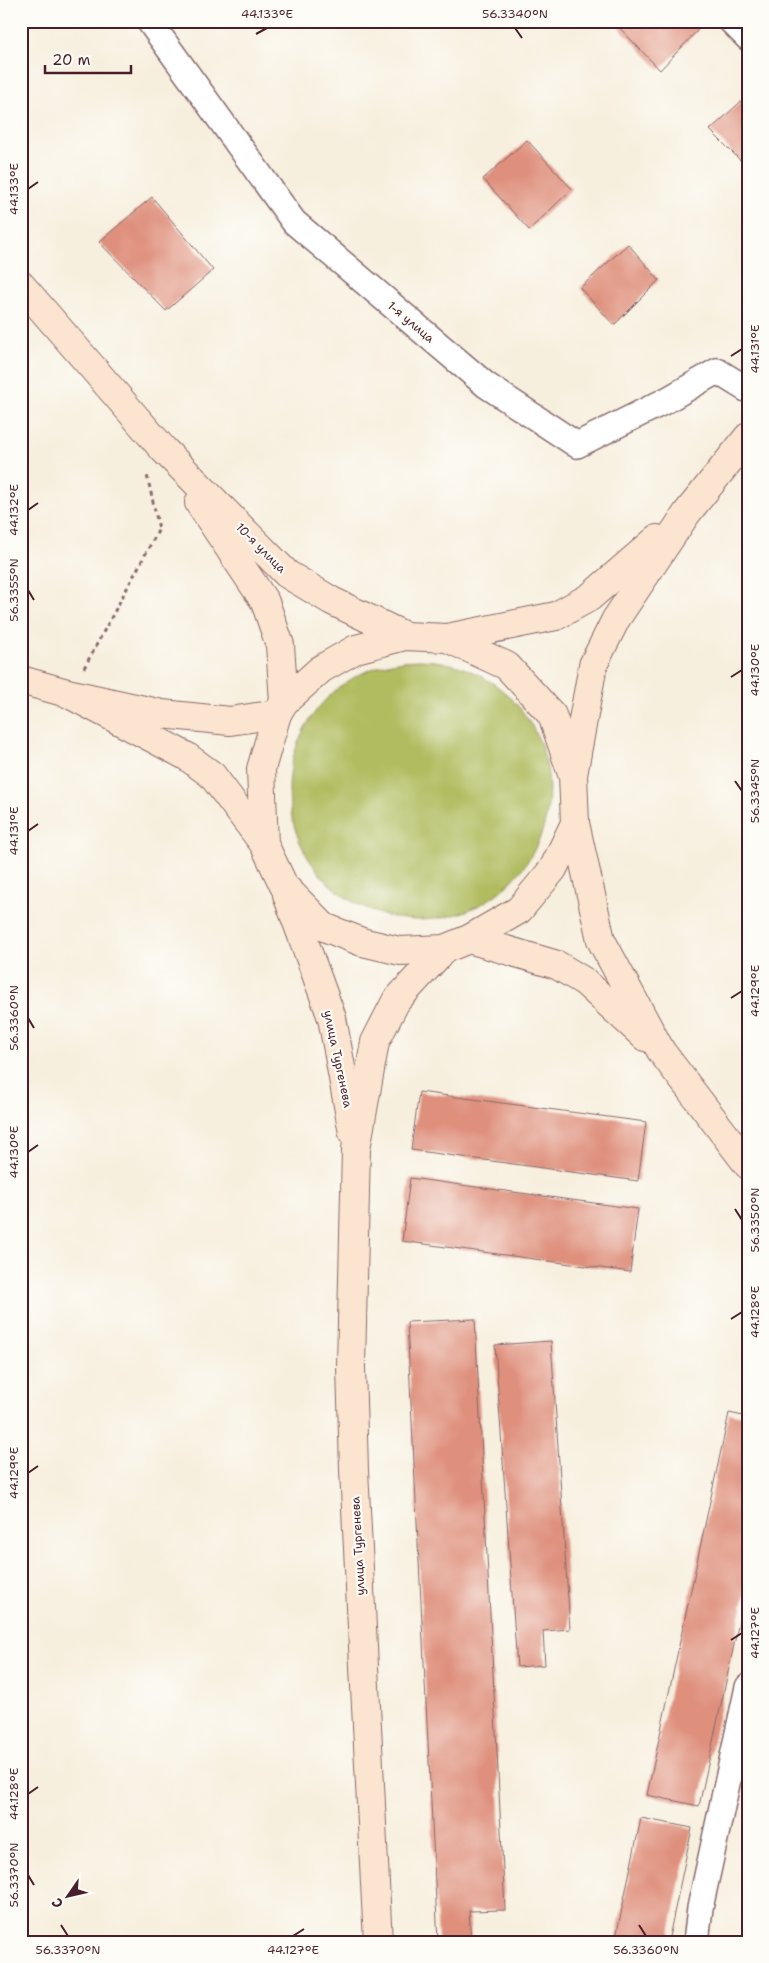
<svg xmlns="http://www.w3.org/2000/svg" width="769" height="1963" viewBox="0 0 769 1963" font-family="'Shantell Sans',sans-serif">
<rect width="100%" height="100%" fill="#fdfcf7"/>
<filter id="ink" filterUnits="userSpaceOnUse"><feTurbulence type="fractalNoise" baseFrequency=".02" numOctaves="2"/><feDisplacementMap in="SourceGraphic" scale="10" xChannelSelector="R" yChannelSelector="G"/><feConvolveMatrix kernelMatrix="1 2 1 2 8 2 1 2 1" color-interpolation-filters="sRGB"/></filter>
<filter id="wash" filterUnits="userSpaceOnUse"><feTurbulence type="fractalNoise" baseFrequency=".0096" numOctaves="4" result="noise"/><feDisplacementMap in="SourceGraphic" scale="20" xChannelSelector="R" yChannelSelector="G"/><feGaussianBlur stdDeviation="1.12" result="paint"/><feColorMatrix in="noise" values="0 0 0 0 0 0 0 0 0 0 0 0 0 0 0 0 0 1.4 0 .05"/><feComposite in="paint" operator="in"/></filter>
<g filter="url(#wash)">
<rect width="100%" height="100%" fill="#f7efde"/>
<circle fill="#b0bc5e" stroke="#7d6e44" cx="419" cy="790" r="130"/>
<g id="blocks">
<g fill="#df907d">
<path d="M613,21H690L698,30L660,70Z"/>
<path d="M748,95V168L710,130Z"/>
<path d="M527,140L572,189L529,230L483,179Z"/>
<path d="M152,197L213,270L166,311L99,242Z"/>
<path d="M628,244L659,280L614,325L580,288Z"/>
<path d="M419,1092L646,1122L638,1181L411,1150Z"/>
<path d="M410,1178L638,1209L630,1272L402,1241Z"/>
<path d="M475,1319L505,1910L469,1911L471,1942H438L407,1322Z"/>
<path d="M551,1341L570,1629L543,1631L545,1665L517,1667L495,1345Z"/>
<path d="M729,1413L748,1417V1580L699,1806L647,1795Z"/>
<path d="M641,1818L692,1828L668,1942H615Z"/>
</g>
</g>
</g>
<g filter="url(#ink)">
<use href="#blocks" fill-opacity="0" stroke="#87686a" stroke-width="1"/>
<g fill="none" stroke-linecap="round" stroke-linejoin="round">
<g stroke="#87686a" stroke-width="28">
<g id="street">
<path d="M149,21L294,222L486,385L577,445L667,400L717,371L748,390"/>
<path d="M731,21L748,38"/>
<path d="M696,1942L700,1908L748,1687"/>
</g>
</g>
<g stroke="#87686a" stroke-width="30">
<g id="secondary">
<path d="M21,285L163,449L287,574L332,601L405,636"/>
<path d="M199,503L265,602L280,645L284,702"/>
<path d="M447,638L507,666L552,715L572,774"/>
<path d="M21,680L67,693L162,714L230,721L277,714"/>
<path d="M67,693L186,756L212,775L264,844L284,886L324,927L362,942L400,951L444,949L469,939L519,910L553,869L575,823L573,775L593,665L616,619L687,513L748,437"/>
<path d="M575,823L601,940L661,1051L748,1165"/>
<path d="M264,844L261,769L277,714L284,702L321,669L356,649L405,636L447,638L556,616L590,597L657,539"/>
<path d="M287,895L332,1018L353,1133"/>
<path d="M469,939L557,965L585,982L645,1037"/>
<path d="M378,1942L354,1470L351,1366L356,1149L375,1042L396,1001L444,949"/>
</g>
</g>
<path stroke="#87686a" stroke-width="3" stroke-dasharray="4 4" stroke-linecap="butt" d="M84,668L159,529L147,475"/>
<use href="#street" stroke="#fff" stroke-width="25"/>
<use href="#secondary" stroke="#fce5d0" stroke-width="28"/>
</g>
</g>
<path fill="none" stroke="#4a1f2b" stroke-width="2" d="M515,28L522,38M256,34L267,28M28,189L38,182M731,356L742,349M28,510L38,503M28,590L34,600M731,677L742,670M735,781L742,791M28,831L38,824M731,998L742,991M28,1018L34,1028M28,1152L38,1145M735,1209L742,1220M731,1319L742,1312M28,1473L38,1466M731,1640L742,1633M28,1794L38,1787M28,1875L34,1885M61,1925L68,1936M639,1925L646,1936M293,1936L304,1929"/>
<g text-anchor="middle" stroke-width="4.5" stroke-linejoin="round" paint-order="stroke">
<g font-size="12" fill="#4a1f2b" stroke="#fdfcf7">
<text transform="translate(411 322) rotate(40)" y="4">1-я улица</text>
<text transform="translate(261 548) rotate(45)" y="4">10-я улица</text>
<text transform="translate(338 1059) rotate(78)" y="4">улица Тургенева</text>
<text transform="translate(358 1546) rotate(-93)" y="4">улица Тургенева</text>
</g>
</g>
<rect width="769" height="1963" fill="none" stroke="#fdfcf7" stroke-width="55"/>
<g transform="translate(68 1896) rotate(236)" stroke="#fdfcf7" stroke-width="4" paint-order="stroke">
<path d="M0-4L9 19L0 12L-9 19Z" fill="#4a1f2b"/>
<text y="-8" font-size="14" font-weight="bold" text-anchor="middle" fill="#4a1f2b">С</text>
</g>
<path d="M45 65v8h86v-8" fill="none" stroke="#4a1f2b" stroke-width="2.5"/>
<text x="52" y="65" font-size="15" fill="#4a1f2b" stroke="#fdfcf7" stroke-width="4" paint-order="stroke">20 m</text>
<rect x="28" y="28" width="714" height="1908" fill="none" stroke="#4a1f2b" stroke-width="2"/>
<g font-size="12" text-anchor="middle" fill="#4a1f2b">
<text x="267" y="18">44.133°E</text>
<text x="515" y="18">56.3340°N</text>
<text transform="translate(14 189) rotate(-90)" y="4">44.133°E</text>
<text transform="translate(755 349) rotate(-90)" y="4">44.131°E</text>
<text transform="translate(14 510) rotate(-90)" y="4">44.132°E</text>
<text transform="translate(14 590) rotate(-90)" y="4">56.3355°N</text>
<text transform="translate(755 670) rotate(-90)" y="4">44.130°E</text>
<text transform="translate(755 791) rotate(-90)" y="4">56.3345°N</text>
<text transform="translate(14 831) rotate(-90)" y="4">44.131°E</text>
<text transform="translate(755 991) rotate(-90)" y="4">44.129°E</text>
<text transform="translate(14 1018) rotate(-90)" y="4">56.3360°N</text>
<text transform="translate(14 1152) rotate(-90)" y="4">44.130°E</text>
<text transform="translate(755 1220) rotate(-90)" y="4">56.3350°N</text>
<text transform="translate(755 1312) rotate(-90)" y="4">44.128°E</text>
<text transform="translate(14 1473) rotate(-90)" y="4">44.129°E</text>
<text transform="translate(755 1633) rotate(-90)" y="4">44.127°E</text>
<text transform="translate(14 1794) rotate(-90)" y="4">44.128°E</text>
<text transform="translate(14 1875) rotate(-90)" y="4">56.3370°N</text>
<text x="68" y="1954">56.3370°N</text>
<text x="293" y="1954">44.127°E</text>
<text x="646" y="1954">56.3360°N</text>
</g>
</svg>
